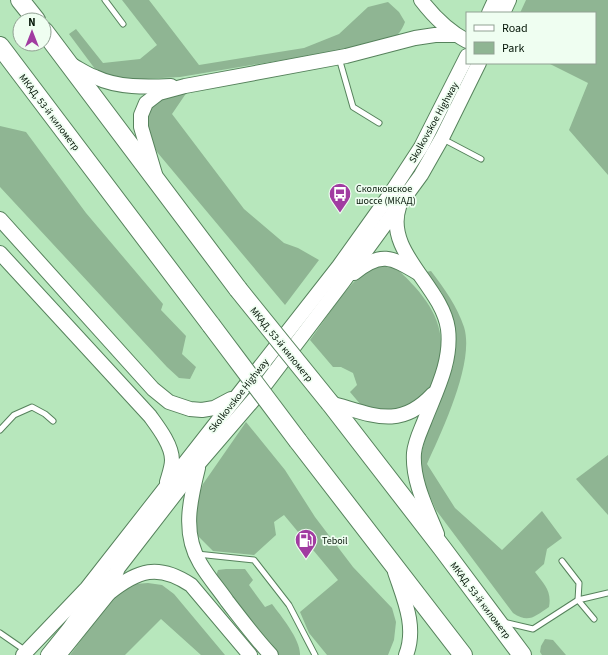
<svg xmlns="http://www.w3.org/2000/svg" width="608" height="655" viewBox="0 0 608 655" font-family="'Source Sans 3',sans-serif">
<rect width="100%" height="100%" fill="#b7e7bc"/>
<g fill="#8fb593">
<path d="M122,0H149L199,65L304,48L339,34L368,7L388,2L399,12L405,22C398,40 389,41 372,45L180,77L125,80L109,77L95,69L69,34L76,29L103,63L140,59L157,45Z"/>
<path d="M526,0H608V175L569,130L588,83L548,63H595V13H520Z"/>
<path d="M187,92L172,114L244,209L284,243L298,248L319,260L285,305L157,152L149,136L148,112L161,99Z"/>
<path d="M0,126L26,132L86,213L163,304L161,310L186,336L182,354L196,367L190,379L179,378L167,367L0,187Z"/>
<path d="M374,266C396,264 401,272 415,287C438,313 447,337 437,371C435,379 432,388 427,394C424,399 398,412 391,416L361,405L350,392L357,385L353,373L341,367H333L310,340C326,319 351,277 374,266Z"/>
<path d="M431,271C444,288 457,306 464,327C475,362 442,431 427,464L455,508L502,550L542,511L562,538L547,549L544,564L535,572C544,584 552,591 549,607C535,616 529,624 513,613L436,510L422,478L421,456L428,427L441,397L453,367L456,344L452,317L442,293L426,272Z"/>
<path d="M246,422L285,470L315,517L353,567L392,608L396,622L394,640L388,655H327L309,633L300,612L338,580L284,515L274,522L276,535L254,555L213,551L196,534V503L203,484Z"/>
<path d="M608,455V515L576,479Z"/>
<path d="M226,569H245L253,580L249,585L265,607L272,604C281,616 301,640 300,655H278L216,576L218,570Z"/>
<path d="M148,583L162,585L174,594L225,655H201L161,619L125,655H70L115,595L134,584Z"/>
<path d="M545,639L553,640L566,655H542L540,652L541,646Z"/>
</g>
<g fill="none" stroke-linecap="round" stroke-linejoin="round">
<g stroke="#56825c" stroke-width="7">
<g id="lane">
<path d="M105,0L123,24"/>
<path d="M339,58L353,107L379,123"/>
<path d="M443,139L481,159"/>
<path d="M0,430L14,415L32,407L45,414L53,421"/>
<path d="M197,554L254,560L289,605L315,655"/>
<path d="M562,561L579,583L578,600L608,593"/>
<path d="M503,622L533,629L578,600L594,619"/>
<path d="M0,633L26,651"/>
</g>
</g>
<g stroke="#56825c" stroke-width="16">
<g id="secondary">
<path d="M421,0C434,17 448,31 467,41"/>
<path d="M489,13L495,0"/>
<path d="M503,13L509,0"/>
<path d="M70,64C78,68 86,74 95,77C118,88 146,87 171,86"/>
<path d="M155,174L141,127V115L146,103L159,93L185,86L346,56L415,38L435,35H456"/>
<path d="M399,207C384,252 442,286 448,329C452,362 436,391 424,422C420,432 415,442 414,453C412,481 427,509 437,534"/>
<path d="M0,219L153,389L169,402L190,409L202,410L214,408L231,399"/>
<path d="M0,253L150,416C158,427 172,445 172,460C172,467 169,475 167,482"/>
<path d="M354,273C381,251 391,257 418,273"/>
<path d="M330,403C371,414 399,431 433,394"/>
<path d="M198,468C190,500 182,533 200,563C208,577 218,588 227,601C241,619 255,638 271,655"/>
<path d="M395,572C404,599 417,627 406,655"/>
<path d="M109,593C138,570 158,563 191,585L250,655"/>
<path d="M23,655L87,588L339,266L389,196L421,147L467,56"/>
<path d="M48,655L69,629L90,599L110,577"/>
<path d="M59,655L108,594L118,568L200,462L255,398L343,282L421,175L442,138L479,63"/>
</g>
</g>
<g stroke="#56825c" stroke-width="20">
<g id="highway">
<path d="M20,0L36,20"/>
<path d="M44,31L238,289"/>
<path d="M0,46L211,325"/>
<path d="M330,403L442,548L522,655"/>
<path d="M298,441L463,655"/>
</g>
</g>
<use href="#lane" stroke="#fff" stroke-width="5"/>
<use href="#secondary" stroke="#fff" stroke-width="14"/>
<use href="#highway" stroke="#fff" stroke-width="18"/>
<g stroke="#56825c" stroke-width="20" stroke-linecap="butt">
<g id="highway-bridge">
<path d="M238,289L330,403"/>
<path d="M211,325L298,441"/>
</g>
</g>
<use href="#highway-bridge" stroke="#fff" stroke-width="18"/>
</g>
<defs>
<g id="bus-pin" transform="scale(1.15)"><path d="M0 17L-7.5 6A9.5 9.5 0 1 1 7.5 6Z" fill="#a13ca1" stroke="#effef1"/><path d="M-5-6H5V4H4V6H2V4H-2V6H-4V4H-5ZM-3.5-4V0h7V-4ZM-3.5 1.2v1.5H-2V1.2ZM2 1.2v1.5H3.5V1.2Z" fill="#fff"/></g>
<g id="fuel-pin" transform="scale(1.15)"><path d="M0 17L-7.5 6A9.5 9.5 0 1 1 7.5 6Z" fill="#a13ca1" stroke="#effef1"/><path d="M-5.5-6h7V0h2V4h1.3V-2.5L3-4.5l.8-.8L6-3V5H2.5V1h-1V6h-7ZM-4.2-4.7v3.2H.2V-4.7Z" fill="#fff"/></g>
</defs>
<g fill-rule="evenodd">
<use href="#bus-pin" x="340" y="194"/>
<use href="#fuel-pin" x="306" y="540"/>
</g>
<g text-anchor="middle" stroke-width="3.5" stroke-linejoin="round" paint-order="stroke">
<g font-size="10" fill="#041507" stroke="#effef1">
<text transform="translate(50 112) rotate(53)" y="4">МКАД, 53-й километр</text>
<text transform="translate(433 122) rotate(-61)" y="4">Skolkovskoe Highway</text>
<text transform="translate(282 344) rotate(51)" y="4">МКАД, 53-й километр</text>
<text transform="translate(238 395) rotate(-52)" y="4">Skolkovskoe Highway</text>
<text transform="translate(481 600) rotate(53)" y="4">МКАД, 53-й километр</text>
</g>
<g font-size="10" fill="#041507" stroke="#effef1" text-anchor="start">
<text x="356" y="192">Сколковское<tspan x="356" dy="12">шоссе (МКАД)</tspan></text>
<text x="322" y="544">Teboil</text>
</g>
</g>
<rect x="466" y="12" width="130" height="52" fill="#effef1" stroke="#91a193"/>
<rect x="474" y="25" width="20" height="6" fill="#ffffff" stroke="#91a193"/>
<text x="502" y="32" font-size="12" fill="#041507">Road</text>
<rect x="474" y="42" width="20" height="12" fill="#8fb593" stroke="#91a193"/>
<text x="502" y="52" font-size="12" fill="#041507">Park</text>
<g transform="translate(32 32)"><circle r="19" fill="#effef1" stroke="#91a193"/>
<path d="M0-3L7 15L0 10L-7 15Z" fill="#a13ca1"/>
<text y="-6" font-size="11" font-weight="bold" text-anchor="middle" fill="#041507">N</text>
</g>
</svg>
